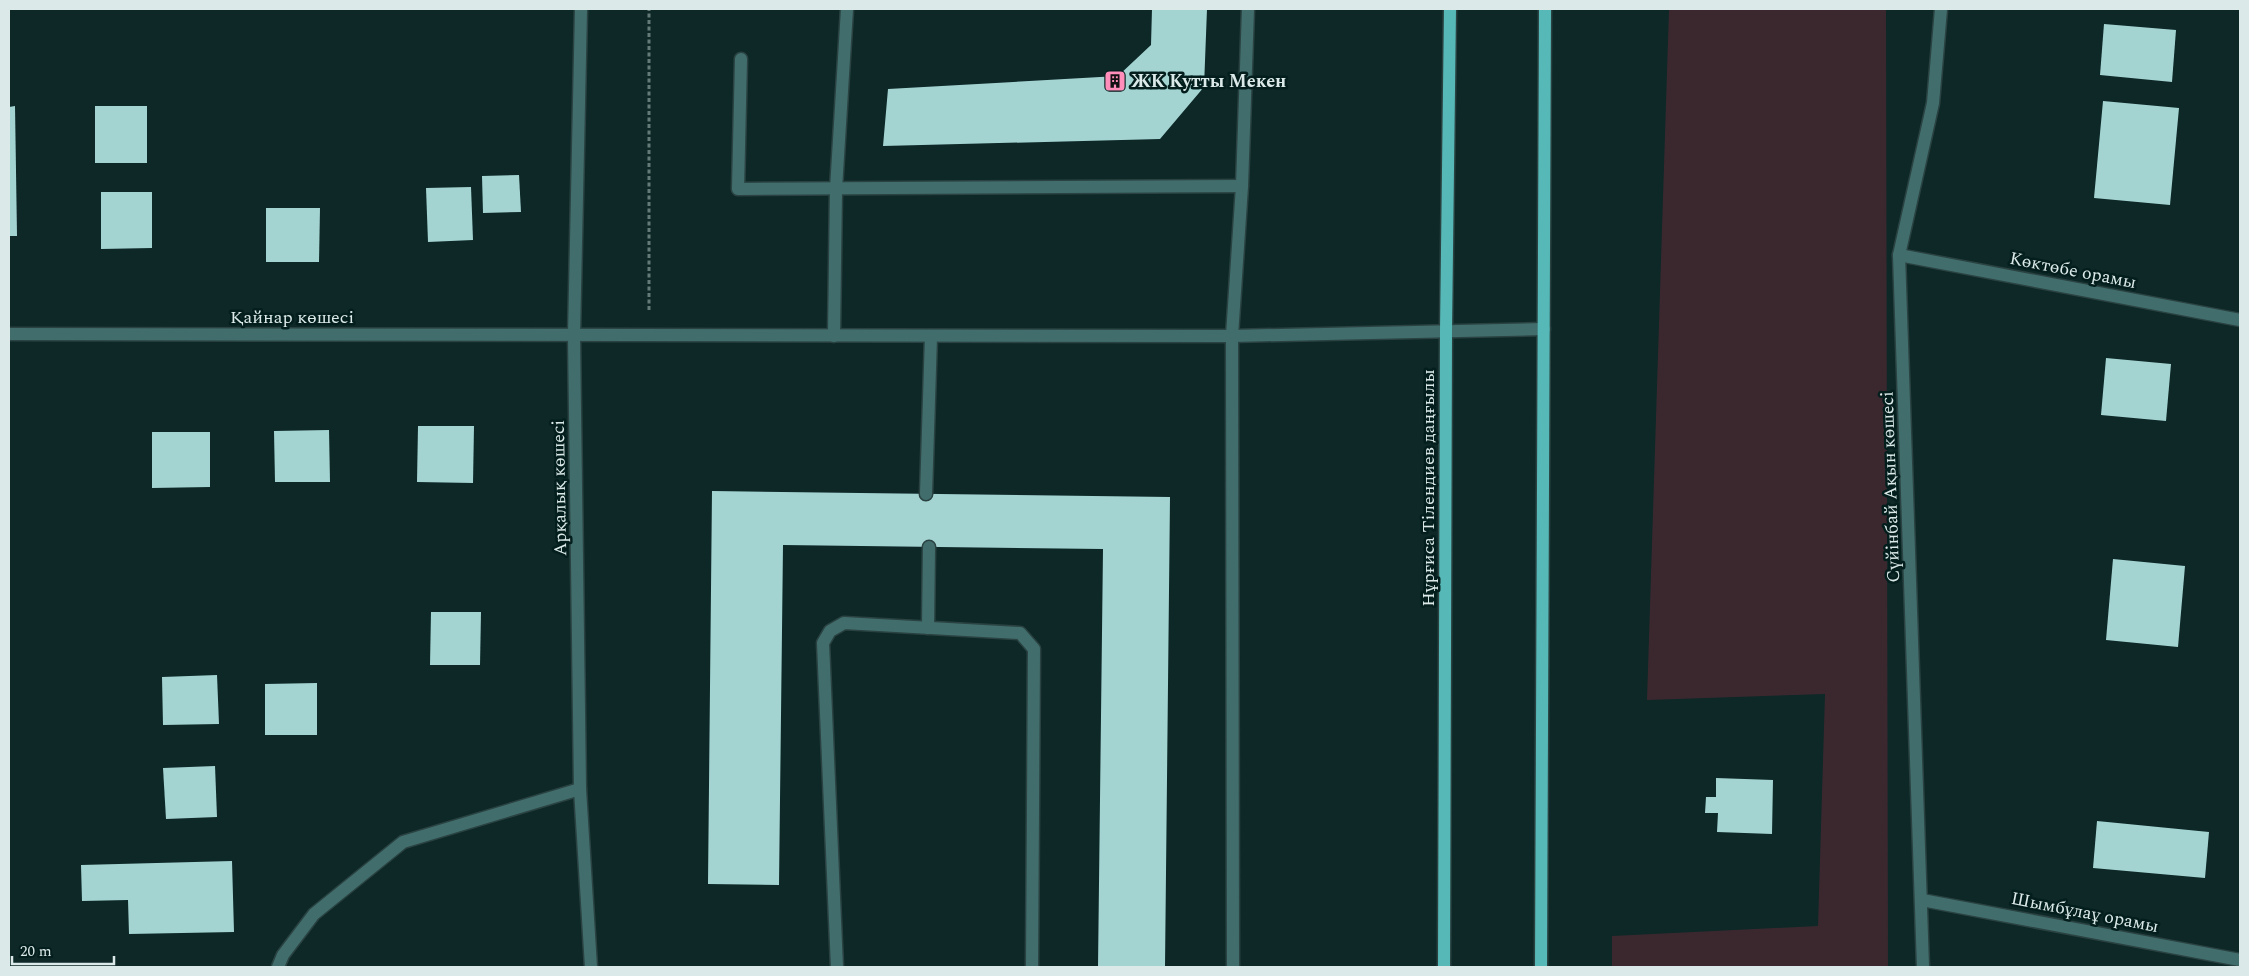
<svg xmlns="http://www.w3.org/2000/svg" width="2249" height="976" viewBox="0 0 2249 976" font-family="Spectral,serif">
<rect width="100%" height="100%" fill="#0d2827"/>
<path fill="#3b282f" d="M1669,9H1886L1888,967H1612V936L1818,926L1825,694L1647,700Z"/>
<g fill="#a4d4d2">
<path d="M1152,9H1207L1204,87L1160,139L883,146L888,89L1118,76L1151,45Z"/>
<path d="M2104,24L2176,30L2172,82L2100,75Z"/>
<path d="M2103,101L2179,108L2170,205L2094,198Z"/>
<path d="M15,106L17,236H9V107Z"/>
<rect x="95" y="106" width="52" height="57"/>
<path d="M519,175L521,212L483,213L482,176Z"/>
<path d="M471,187L473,240L428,242L426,188Z"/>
<path d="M101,192H152V248L101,249Z"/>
<path d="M266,208H320L319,262H266Z"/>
<path d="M2106,358L2171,364L2166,421L2101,415Z"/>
<path d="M418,426H474L473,483L417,482Z"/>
<path d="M329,430L330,482H275L274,431Z"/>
<path d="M152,432H210V487L152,488Z"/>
<path d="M712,491L1170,497L1165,967H1098L1103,549L783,545L779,885L708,884Z"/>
<path d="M2113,559L2185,566L2178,647L2106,640Z"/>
<path d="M431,612H481L480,665H430Z"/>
<path d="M217,675L219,724L163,725L162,677Z"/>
<path d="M317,683V735H265V684Z"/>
<path d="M215,766L217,817L166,819L163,768Z"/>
<path d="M1716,778L1773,780L1772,834L1717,832L1718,813H1705L1706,797H1716Z"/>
<path d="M2097,821L2209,832L2205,878L2093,868Z"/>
<path d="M232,861L234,932L129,934L128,900L82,901L81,865Z"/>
</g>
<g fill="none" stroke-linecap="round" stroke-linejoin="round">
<g stroke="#2a4342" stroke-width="15">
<g id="lane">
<path d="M741,59L738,189L1242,186"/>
<path d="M834,336L836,189L847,9"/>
<path d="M926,494L931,336"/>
<path d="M928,628L929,547"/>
<path d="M278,967L283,955L314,914L403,842L580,789"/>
<path d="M837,967L823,643L830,631L844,623L1020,633L1034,649L1032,967"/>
<path d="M1233,967L1232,336L1242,186L1248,9"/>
</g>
</g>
<g stroke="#2a4342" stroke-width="15">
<g id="street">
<path d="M581,9L574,336L580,789L591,967"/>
<path d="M1899,255L2240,320"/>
<path d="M9,334L1232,336L1544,329"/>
<path d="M1922,900L2240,960"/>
<path d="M1923,967L1899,255L1933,103L1941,9"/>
</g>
</g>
<g stroke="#2a4342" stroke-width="15">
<g id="primary">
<path d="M1444,967L1446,331L1450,9"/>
<path d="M1541,967L1545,9"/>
</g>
</g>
<path stroke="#647a79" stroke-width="3" stroke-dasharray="4 2.5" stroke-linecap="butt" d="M649,310V9"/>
<use href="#lane" stroke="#416e6c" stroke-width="12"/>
<use href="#street" stroke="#416e6c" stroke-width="12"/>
<use href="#primary" stroke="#56b9b7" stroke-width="12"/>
</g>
<defs>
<g id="building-square" transform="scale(1.125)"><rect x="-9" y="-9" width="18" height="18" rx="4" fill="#ff8eba" stroke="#031e1d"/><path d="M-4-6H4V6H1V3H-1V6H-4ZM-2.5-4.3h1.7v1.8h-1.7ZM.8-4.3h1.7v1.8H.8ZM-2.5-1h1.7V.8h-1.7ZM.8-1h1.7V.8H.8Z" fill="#111"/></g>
</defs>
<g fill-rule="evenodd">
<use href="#building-square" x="1115" y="81"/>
</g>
<g text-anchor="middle" stroke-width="5" stroke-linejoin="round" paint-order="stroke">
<g font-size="18" font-weight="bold" fill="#dbeae9" stroke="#031e1d" text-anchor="start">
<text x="1131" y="87">ЖК Кутты Мекен</text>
</g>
<g font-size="18" fill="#dbeae9" stroke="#031e1d">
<text transform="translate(2073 270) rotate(11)" y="6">Көктөбе орамы</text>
<text x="292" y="323">Қайнар көшесі</text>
<text transform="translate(1890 487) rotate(-92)" y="6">Сүйінбай Ақын көшесі</text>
<text transform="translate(559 488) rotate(-91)" y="6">Арқалық көшесі</text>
<text transform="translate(1428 488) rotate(-90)" y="6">Нұрғиса Тілендиев даңғылы</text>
<text transform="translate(2085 912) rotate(11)" y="6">Шымбұлаұ орамы</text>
</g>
</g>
<rect width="2249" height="976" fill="none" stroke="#dbeae9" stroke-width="20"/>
<path d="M12 956v8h102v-8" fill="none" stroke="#dbeae9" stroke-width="2.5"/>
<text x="20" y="956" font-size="15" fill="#dbeae9" stroke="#031e1d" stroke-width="4" paint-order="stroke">20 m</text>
</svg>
